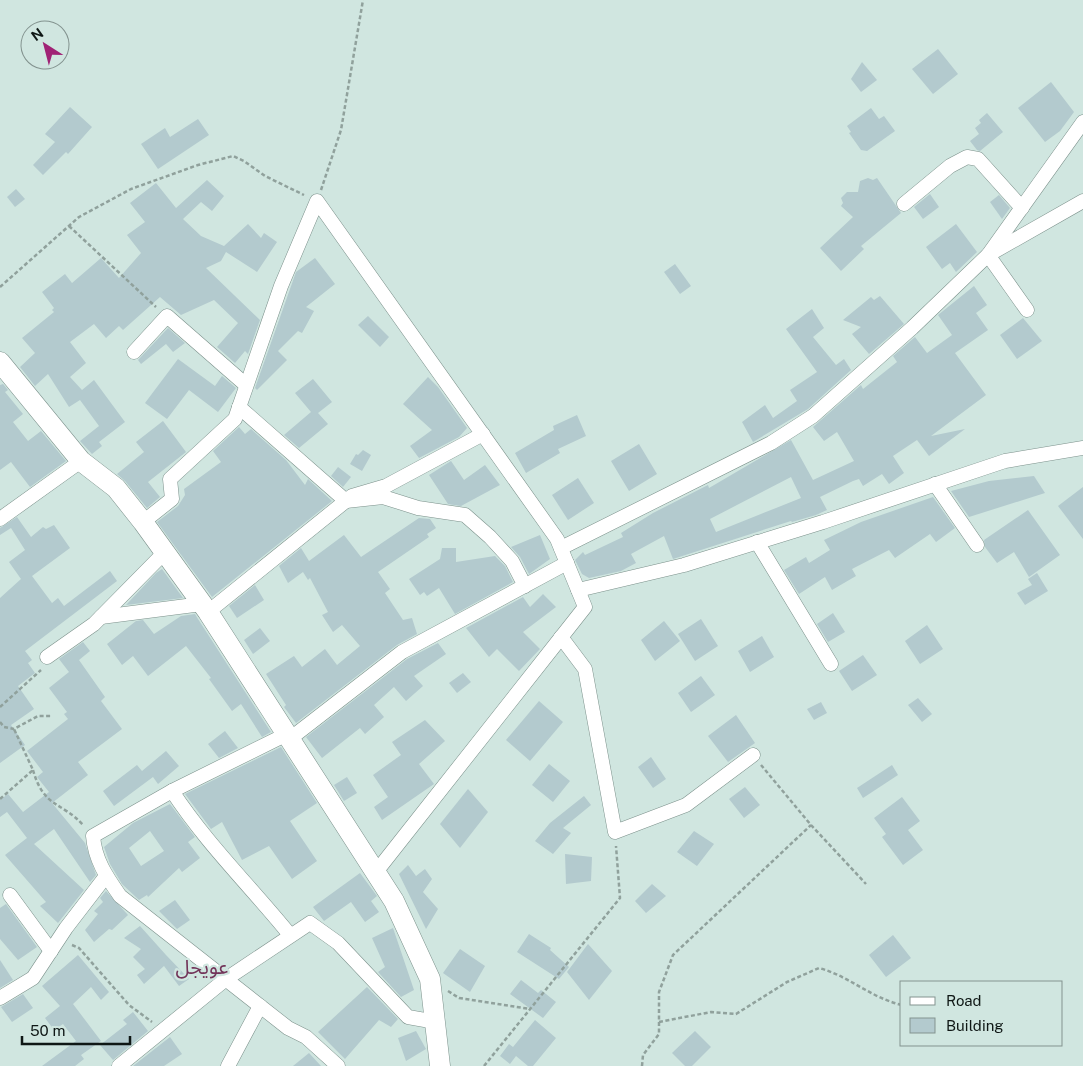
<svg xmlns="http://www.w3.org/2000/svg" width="1083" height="1066" viewBox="0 0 1083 1066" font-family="'Public Sans','Noto Sans Arabic',sans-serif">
<rect width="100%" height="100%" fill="#d0e6e0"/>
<g fill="#b3cace" fill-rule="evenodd">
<path d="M938,49L958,74L933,94L912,69Z"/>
<path d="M862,62L877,80L861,92L851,79Z"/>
<path d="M1051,82L1074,112L1060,131L1045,142L1018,108Z"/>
<path d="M70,107L92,127L68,154L66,152L43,175L33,165L55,142L45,134Z"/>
<path d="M871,108L879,119L884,116L895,131L867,151L861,150L849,133L851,132L847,126Z"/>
<path d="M987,113L1003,132L980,151L977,150L970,141L979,134L975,128L981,123L979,120Z"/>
<path d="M198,119L209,135L158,169L141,144L165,128L170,137Z"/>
<path d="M868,178L873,180L877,178L901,213L861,246L864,249L841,271L820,248L853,217L841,206L843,203L841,198L847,192H858L860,181Z"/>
<path d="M207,180L224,196L212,211L201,202L183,219L201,236L224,246L248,224L261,238L264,233L277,242L257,272L226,252L221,261L206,268L260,320L248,354L245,351L235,363L217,347L238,323L214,300L181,315L160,297L123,330L119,326L106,338L94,324L70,342L86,363L70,377L82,390L94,380L125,422L99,442L102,446L92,454L80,441L99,426L80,400L69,407L48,374L35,386L20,367L35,353L22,338L54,312L52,310L54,308L42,292L65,274L72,283L101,258L119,278L141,253L127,235L145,222L130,203L156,183L176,208Z"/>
<path d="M16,189L25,199L15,207L7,197Z"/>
<path d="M930,194L939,207L923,219L914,207Z"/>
<path d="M999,195L1010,208L1002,219L990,202Z"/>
<path d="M956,224L977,252L956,272L950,263L942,269L926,247Z"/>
<path d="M315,258L335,284L306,307L314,311L302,333L298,331L278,351L287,360L257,390L255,388L296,272Z"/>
<path d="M675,264L691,286L680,294L664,272Z"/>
<path d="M974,286L987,305L976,313L988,330L955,353L986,395L931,436L965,429L929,456L917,440L893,456L904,473L889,484L882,474L863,486L859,479L853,481L820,497L827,510L816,515L792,522L791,521L673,559L664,536L631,554L636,563L621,571L589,578L582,574L575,560L583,552L585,555L623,537L621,533L653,513L708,485L709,488L791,440L813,480L854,461L837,432L824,441L813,427L861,385L863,389L897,362L893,356L915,337L927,353L952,335L938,315ZM791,477L801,498L716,532L710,519Z"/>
<path d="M880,296L904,324L869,354L852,334L861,327L843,320L871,297L874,300Z"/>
<path d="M812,309L824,328L813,337L836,365L844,359L851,370L808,409L753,442L742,422L765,405L773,418L797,401L790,390L817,372L786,329Z"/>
<path d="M368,316L389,337L380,347L358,325Z"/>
<path d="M1023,318L1042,341L1017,359L1000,335Z"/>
<path d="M168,328L185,343L173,352L166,344L141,364L138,360Z"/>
<path d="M178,359L215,386L222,376L236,388L218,412L189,390L167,419L145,403Z"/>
<path d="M428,377L438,387L467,428L459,437L419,458L410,446L432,430L403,404Z"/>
<path d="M313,379L332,402L318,413L328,424L299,448L284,435L311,412L295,393Z"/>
<path d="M3,384L8,390L5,392L23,414L13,422L28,441L41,431L66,461L30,487L11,462L0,470V385Z"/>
<path d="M577,415L586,436L558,449L560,453L526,473L515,453L554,430L553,426Z"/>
<path d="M163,421L186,452L148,482L160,497L147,508L125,481L117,474L144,452L136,442Z"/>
<path d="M239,427L245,434L251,429L286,460L305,485L308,479L332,501L212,597L157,522L178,506L185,495L184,489L221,462L213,451Z"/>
<path d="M639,444L657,474L629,491L611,461Z"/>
<path d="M363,450L371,455L362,471L350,464L356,454L358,455Z"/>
<path d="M451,461L464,480L485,465L500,485L461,506L448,504L429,475Z"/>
<path d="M338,467L351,477L343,487L331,476Z"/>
<path d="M1034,476L1045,493L969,517L951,491L989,481Z"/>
<path d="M578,478L594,503L568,520L552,495Z"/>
<path d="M1083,487V539L1058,506Z"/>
<path d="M933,497L955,528L936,542L930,534L895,558L889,550L852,569L856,576L832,590L825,577L799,594L784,570L806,557L809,563L830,550L824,540L861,522Z"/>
<path d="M1028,510L1060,555L1029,577L1014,552L997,563L985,547L984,540Z"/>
<path d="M17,517L31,537L43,527L46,529L54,525L70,548L32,576L52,603L58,598L64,606L110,571L117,581L25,651L32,660L28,663L35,673L18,686L34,709L11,725L25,745L0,763V598L21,579L9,562L25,550L11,528L0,535V528Z"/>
<path d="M419,518L430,519L436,528L427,534L429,537L378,572L390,589L385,593L403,620L412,618L417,634L397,645L296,723L284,707L286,705L266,674L294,656L302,667L325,649L337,665L360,646L342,625L333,632L322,615L328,612L310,578L308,580L303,572L288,583L279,566L301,548L309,561L344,535L361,557Z"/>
<path d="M540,535L550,559L529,574L520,557L511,547Z"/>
<path d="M442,548H456V562L495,556L505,566L513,582L455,614L439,588L427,596L424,592L420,595L409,579L440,559Z"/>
<path d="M162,569L183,598L126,605L156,573Z"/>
<path d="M1037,573L1048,591L1025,605L1017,593L1032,585L1028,579Z"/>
<path d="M255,585L264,600L237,618L229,606Z"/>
<path d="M543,594L556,607L523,632L540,649L519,671L497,649L489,657L466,628L523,597L530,607Z"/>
<path d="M833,613L845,632L828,642L817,624Z"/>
<path d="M195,614L198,619L271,732L262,737L241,704L232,711L209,679L211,678L186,646L148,676L133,656L122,665L107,644L136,621L143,620L154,634L181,616Z"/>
<path d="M701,619L718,646L695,661L678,634Z"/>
<path d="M664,621L680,641L655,661L641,640Z"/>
<path d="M927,625L943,649L920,664L905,641Z"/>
<path d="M260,628L270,641L253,654L244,640Z"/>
<path d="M762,636L774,657L750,672L738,651Z"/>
<path d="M83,642L90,651L79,660L105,697L101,701L122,729L78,762L88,775L52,803L85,843L96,875L90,882L54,829L34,844L84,890L58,923L40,906L46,902L5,855L27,838L7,812L0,817V800L8,794L23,812L49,792L37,777L43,772L27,751L68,719L64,714L67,712L49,688L69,672L59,659Z"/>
<path d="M438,643L446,654L414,676L423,686L406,701L394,687L374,705L384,717L365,734L360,728L322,758L306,737L407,659Z"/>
<path d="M863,655L877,675L852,691L839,671Z"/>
<path d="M463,673L471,682L457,693L449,683Z"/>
<path d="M701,676L715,695L691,712L678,693Z"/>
<path d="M918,698L932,714L922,722L908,705Z"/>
<path d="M539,701L563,722L530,761L506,740Z"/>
<path d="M821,702L827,713L814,720L807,709Z"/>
<path d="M736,715L755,743L728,762L708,736Z"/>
<path d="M425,720L445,741L419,764L434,784L382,820L374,807L388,797L373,775L401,755L392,742Z"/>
<path d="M225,731L238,748L219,758L208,744Z"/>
<path d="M281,747L317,803L290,821L317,861L292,879L269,846L242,860L222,822L211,829L185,794Z"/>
<path d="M166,751L179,766L158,784L153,777L114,806L103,791L137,765L142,771Z"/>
<path d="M651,757L666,779L653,788L638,767Z"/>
<path d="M549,764L570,781L553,802L532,785Z"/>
<path d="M892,765L898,775L863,798L857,788Z"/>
<path d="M347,777L357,793L344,801L334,785Z"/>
<path d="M745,787L760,805L744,818L729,799Z"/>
<path d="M468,789L488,812L460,848L440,824Z"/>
<path d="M584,796L591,805L563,828L571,833L553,854L535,841L550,823Z"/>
<path d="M902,797L920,821L908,830L923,850L903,865L882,837L886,834L874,818Z"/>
<path d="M170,804L195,837L188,842L200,858L182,872L179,868L148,897L147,895L139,900L122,884L110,864L104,847L133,823ZM150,831L164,851L141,866L129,848Z"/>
<path d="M694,831L714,844L697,866L677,852Z"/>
<path d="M565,854L592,857L591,881L566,884Z"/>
<path d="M408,865L416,876L425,869L432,879L423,892L438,909L426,929L399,874Z"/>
<path d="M360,873L377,896L371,901L379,912L365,922L351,902L324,921L313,907Z"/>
<path d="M652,884L666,896L646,913L635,901Z"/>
<path d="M106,891L128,915L112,930L109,929L94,942L85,930L98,914L94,911L103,902L100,898Z"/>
<path d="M175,900L190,920L177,929L159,911Z"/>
<path d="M6,904L37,947L18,960L0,939V908Z"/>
<path d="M140,926L166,955L189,979L179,986L164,966L144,984L137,975L145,969L133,957L141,949L124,938Z"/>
<path d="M393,928L414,990L401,997L378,972L385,967L372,938Z"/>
<path d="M529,934L551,948L550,950L569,967L559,979L517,952Z"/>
<path d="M893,935L911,958L886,977L869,955Z"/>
<path d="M588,944L612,971L589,1000L567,972Z"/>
<path d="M460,949L485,966L470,992L443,973Z"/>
<path d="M78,955L109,992L101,1000L91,987L73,1004L101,1041L81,1055L84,1059L75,1066H42L76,1041L63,1024L54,1030L45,1018L60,1006L42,986Z"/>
<path d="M0,960L13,980L0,988Z"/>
<path d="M521,980L538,993L541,990L556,1002L543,1018L510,994Z"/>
<path d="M367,987L398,1019L391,1027L379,1020L345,1059L318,1032Z"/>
<path d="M23,994L33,1008L12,1022L1,1007Z"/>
<path d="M133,1012L148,1031L113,1060L100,1045L127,1024L123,1020Z"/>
<path d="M535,1020L556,1038L533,1066H528L516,1056L510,1064L500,1056L509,1044L513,1047Z"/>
<path d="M416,1031L426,1049L406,1061L398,1038Z"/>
<path d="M695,1031L711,1047L692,1066H685L672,1053Z"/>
<path d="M170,1037L182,1054L164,1066H133Z"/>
<path d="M309,1053L321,1066H293Z"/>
</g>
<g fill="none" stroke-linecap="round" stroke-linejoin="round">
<g stroke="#7c918b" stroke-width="15">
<g id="street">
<path d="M904,204L950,166L967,157L978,159L1022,208"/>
<path d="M1027,310L988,255L1083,201"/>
<path d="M134,352L167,316L246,385"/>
<path d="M239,407L346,501L383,497L418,508L465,515L490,537L512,561L525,586"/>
<path d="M935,484L977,545"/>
<path d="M0,519L81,461"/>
<path d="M143,522L172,499L170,479L235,419L281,286L317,201L557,539L585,607L376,872"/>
<path d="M757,542L831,664"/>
<path d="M561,548L771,443L813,416L912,328L988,255L1083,122"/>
<path d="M578,590L684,565L823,522L1005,461L1083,448"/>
<path d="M208,612L352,496L386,486L483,434"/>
<path d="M101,617L202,604"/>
<path d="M561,637L585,669L615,832L686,805L753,755"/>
<path d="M47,657L94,624L165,552"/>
<path d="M172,791C206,843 251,887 290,935"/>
<path d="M10,895L51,951"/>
<path d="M0,998L33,978L66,928L106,876"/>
<path d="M119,1066L226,979L310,923L338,943L408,1017L436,1022"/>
<path d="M228,1066L260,1006"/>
<path d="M338,1066L306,1037L288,1028L120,896C106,876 95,860 93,836L172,791L281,737L291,738L402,652L567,563"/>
</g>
</g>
<g stroke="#7c918b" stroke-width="21">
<path id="secondary" d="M0,362L81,461L116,488L143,522L208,612L394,901L430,979L440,1066"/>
</g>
<g stroke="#90a19c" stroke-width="2.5" stroke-dasharray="4 2.5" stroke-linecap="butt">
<path d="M321,190L341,130L363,0"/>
<path d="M69,226L156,307"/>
<path d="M0,287L79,217L131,189L198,165L233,156L244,161L265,176L304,195"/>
<path d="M0,707L41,670"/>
<path d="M0,722L4,727L14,729L38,716H51"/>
<path d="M761,765L811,825L866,884"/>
<path d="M33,770C44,809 62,801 84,826"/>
<path d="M0,799L33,770L14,729"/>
<path d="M72,945L79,948L129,1005L152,1022"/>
<path d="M448,991L459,998L530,1009"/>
<path d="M659,1022L711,1012L736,1014L787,982L819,968C849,976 871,998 902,1005"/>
<path d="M484,1066L620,898L616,846"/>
<path d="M642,1066L643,1055L659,1034V992L673,955L811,825"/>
</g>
<use href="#street" stroke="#fff" stroke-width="14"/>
<use href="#secondary" stroke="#fff" stroke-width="20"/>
</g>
<g text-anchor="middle" stroke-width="4.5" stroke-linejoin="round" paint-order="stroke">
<g font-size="20" fill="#723459" stroke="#d0e6e0">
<text x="202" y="974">عويجل</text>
</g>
</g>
<rect x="900" y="981" width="162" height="65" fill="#d0e6e0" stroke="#83938f"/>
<rect x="910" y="997" width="25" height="8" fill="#ffffff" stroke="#83938f"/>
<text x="946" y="1006" font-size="15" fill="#0f1715">Road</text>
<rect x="910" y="1018" width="25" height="15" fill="#b3cace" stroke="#83938f"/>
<text x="946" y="1031" font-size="15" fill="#0f1715">Building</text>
<g transform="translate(45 45) rotate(324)"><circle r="24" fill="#d0e6e0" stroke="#83938f"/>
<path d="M0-4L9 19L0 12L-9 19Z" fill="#a02275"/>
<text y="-8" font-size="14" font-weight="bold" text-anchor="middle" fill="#0f1715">N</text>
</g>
<path d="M22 1036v8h108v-8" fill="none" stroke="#0f1715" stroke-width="2.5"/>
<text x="30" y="1036" font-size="15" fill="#0f1715" stroke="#d0e6e0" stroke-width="4" paint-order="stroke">50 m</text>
</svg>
